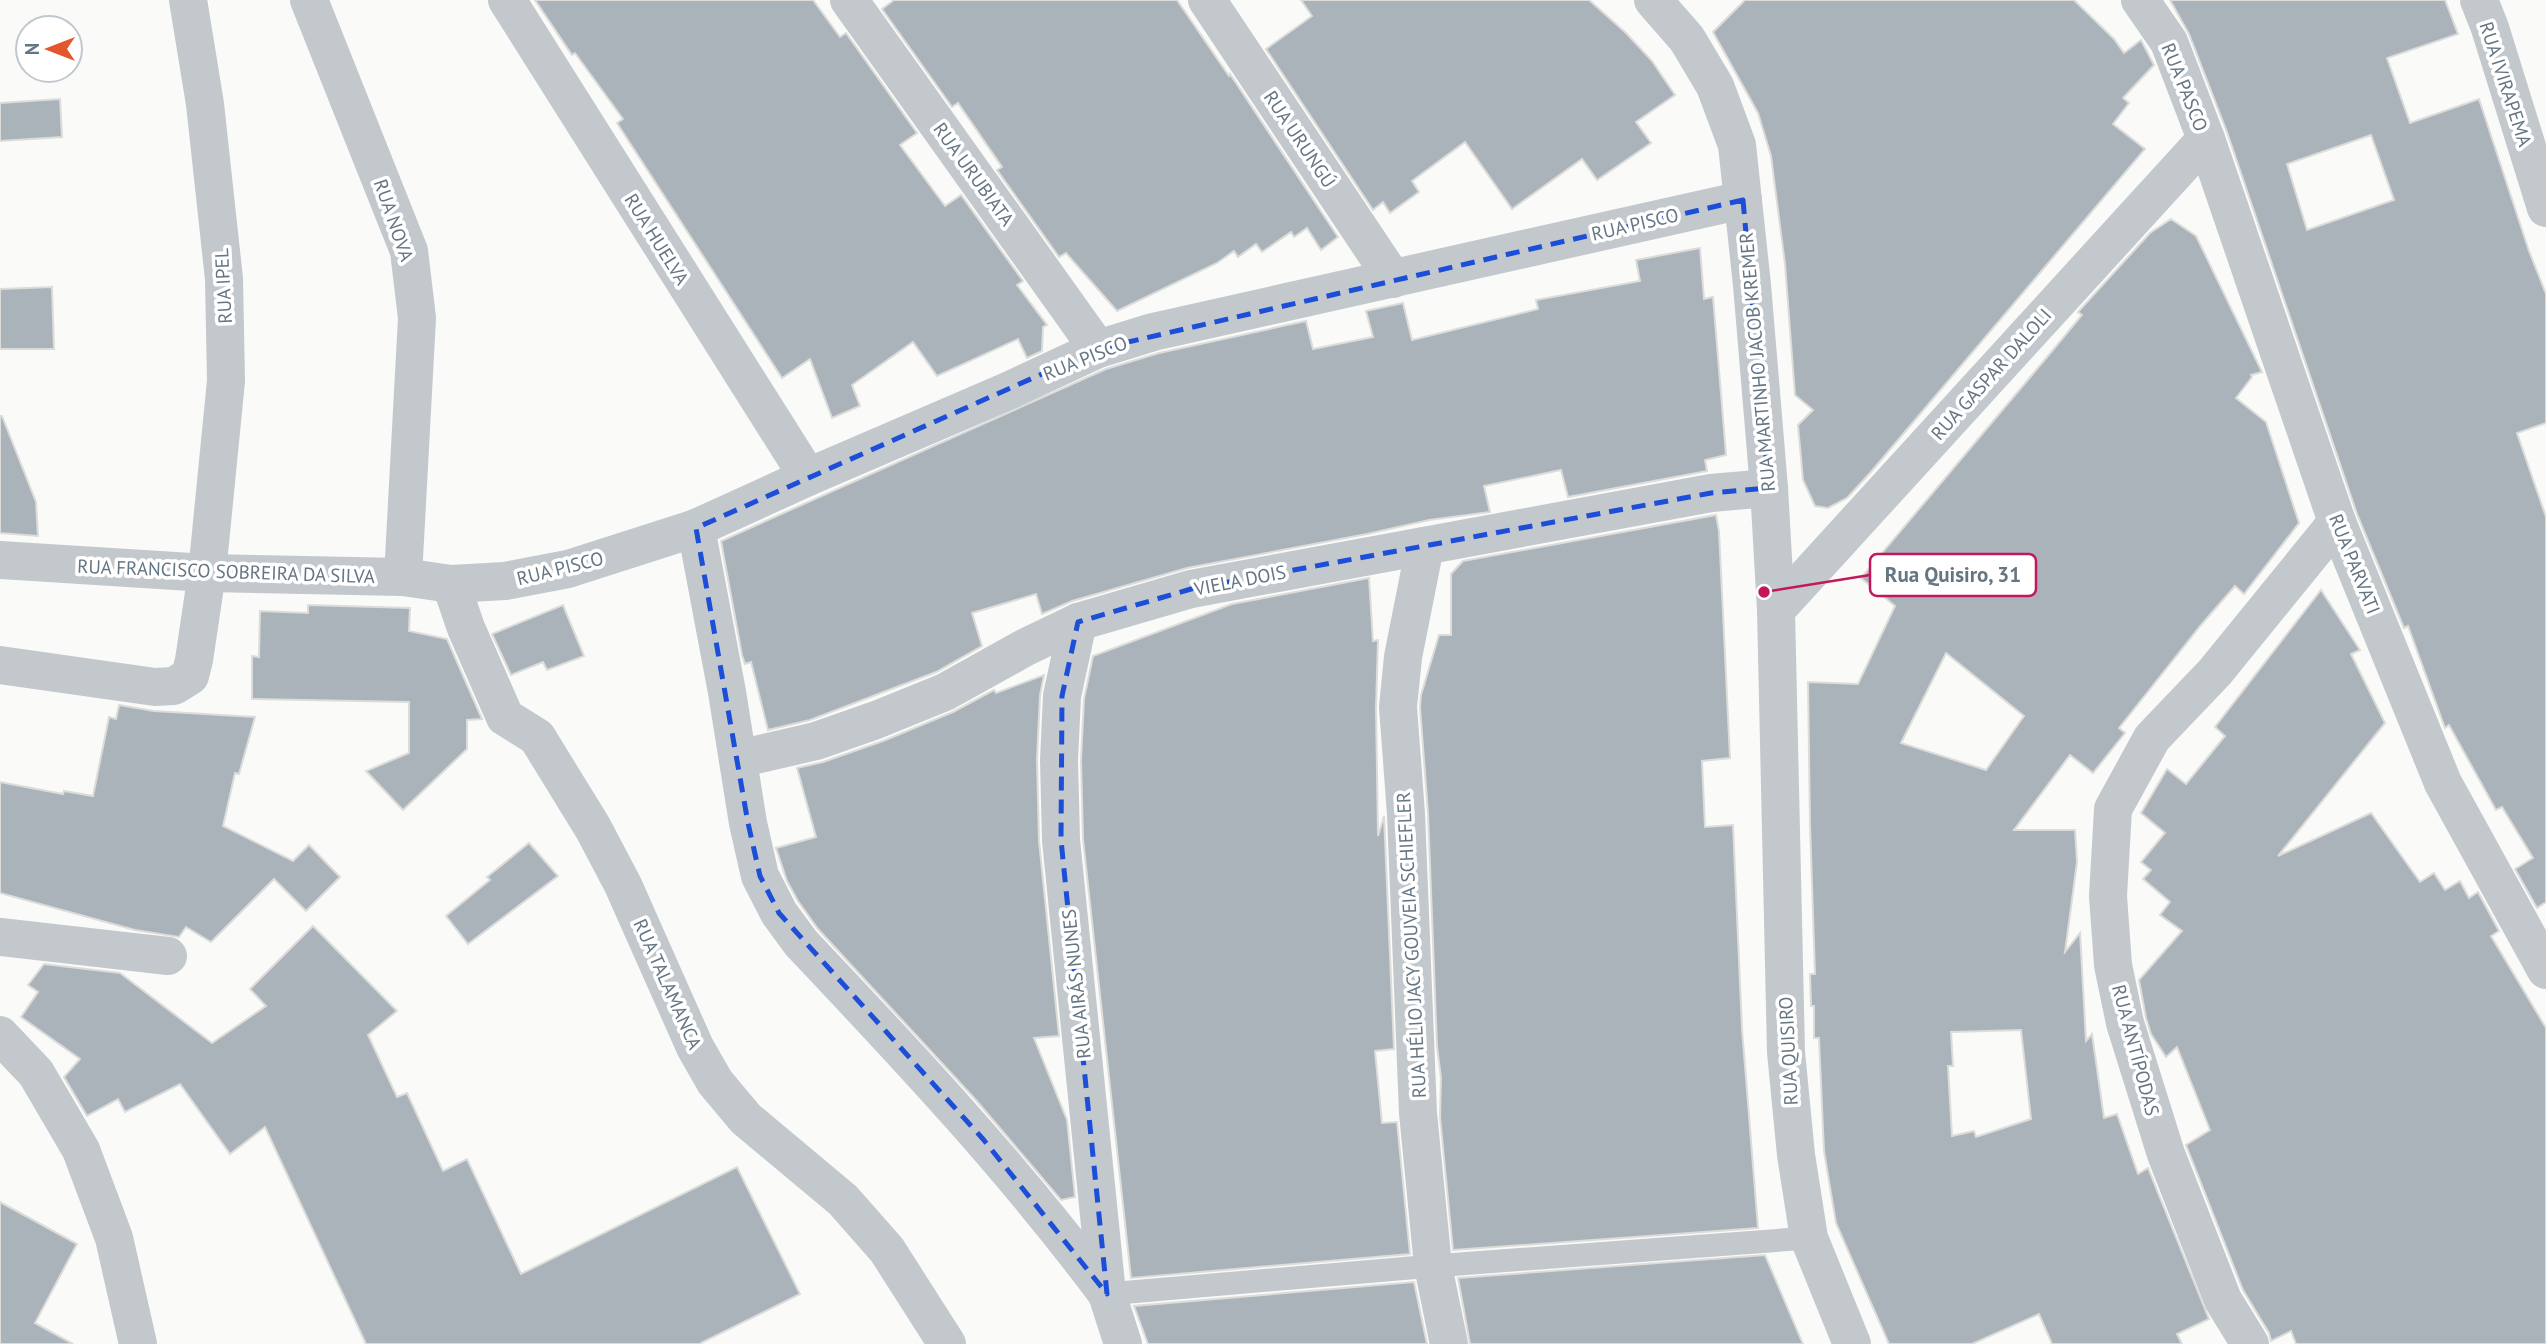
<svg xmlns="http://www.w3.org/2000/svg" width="2546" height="1344" viewBox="0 0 2546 1344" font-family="'PT Sans',sans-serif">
<rect width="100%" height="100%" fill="#fafaf8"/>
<g fill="#aab3b9" stroke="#dcdcda" stroke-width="2" fill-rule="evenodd">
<path d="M535,0H813L840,37L846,33L917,133L900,145L945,206L961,195L1023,281L1017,285L1047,325L1043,327L1042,351L1027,358L1018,339L937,376L913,342L852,385L860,406L832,418L810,359L782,378L617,123L623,119L575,53L572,55Z"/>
<path d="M894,0H1177L1229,76L1230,74L1338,237L1321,250L1307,228L1294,237L1291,232L1262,252L1256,244L1238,257L1234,251L1217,263L1117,311L1066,253L1059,257L997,170L1002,167L958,103L952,107L882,9Z"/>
<path d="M1301,0H1589L1626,33L1652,61L1675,95L1636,122L1651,143L1597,180L1582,159L1512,209L1465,142L1412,181L1419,192L1390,213L1383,202L1373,210L1266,49L1312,16Z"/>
<path d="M1745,0H2074L2114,39L2124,53L2141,40L2154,65L2123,98L2129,103L2113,124L2145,149L1870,473L1847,498L1828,508L1815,506L1803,480L1798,425L1813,410L1795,395L1785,264L1771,156L1758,113L1713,32Z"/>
<path d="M2170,0H2445L2458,34L2387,58L2410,123L2479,99L2529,251L2546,294V423L2517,433L2546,517V902L2537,908L2515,869L2533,858L2502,807L2496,810L2449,725L2445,728L2408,626L2404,628L2357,514L2227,132L2189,34ZM2371,135L2394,200L2307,230L2287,164Z"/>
<path d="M60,99L62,137L0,141V103Z"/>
<path d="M2171,219L2196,236L2262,372L2251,375L2252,377L2236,398L2266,422L2299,523L2244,594L2235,586L2201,625L2119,728L2125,733L2093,773L2070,755L2014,830H2075L2077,862L2065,952L2080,933L2086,1041L2092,1034L2104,1118L2117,1114L2138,1174L2148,1168L2209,1319L2177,1334L2182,1344H2052L2039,1314L1972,1344H1889L1836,1223L1824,1151L1819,1038H1814V1006H1811L1810,974H1815L1810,824L1808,682L1858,684L1895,606L1861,578L2048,356L2082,315L2078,312L2150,233ZM1946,653L2024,716L1986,770L1901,743ZM2021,1030L2031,1119L1976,1137L1974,1131L1952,1136L1948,1066H1953L1951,1032Z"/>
<path d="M1700,248L1704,299L1713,297L1726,455L1705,460L1707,471L1568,497L1561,470L1484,486L1490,512L1429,520L1367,534L1187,568L1072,601L1042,614L1036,594L972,613L982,646L936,672L810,720L768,730L751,662L745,664L742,655L721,541L1106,369L1159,353L1306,321L1313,349L1373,337L1366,311L1403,303L1412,340L1538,309L1536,300L1640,281L1636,260Z"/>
<path d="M52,287L54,349H0V289Z"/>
<path d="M0,416H2L36,502L38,536L0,533Z"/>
<path d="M1716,515L1719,531L1730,758L1702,761L1705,827L1733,825L1742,1029L1758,1228L1453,1250L1440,1117L1441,1078L1437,1046L1428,813L1420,707L1421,695L1439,635H1451V574L1463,561Z"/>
<path d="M1369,578L1373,641L1378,640L1376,708L1378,836L1384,816L1394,1049L1375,1051L1382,1123L1397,1122L1410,1254L1131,1278L1083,839L1081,760L1084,699L1093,656L1232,604Z"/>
<path d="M2321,590L2360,650L2351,654L2385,723L2278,856L2371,813L2420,882L2434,873L2445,890L2460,881L2469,898L2478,892L2499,931L2491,936L2546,1028V1344H2296L2291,1331L2271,1341L2269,1333L2243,1290L2186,1145L2210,1130L2177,1047L2166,1057L2151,1034L2146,1018L2139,980L2182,931L2160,915L2170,902L2143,879L2151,870L2141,862L2165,833L2141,813L2167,769L2186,784L2225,736L2215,727Z"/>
<path d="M308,605L410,608L409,631L447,639L482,719L467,720V749L403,810L366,771L409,753V702L252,699V656L259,657L260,611L308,613Z"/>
<path d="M563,605L584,656L547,670L543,662L511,675L492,634Z"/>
<path d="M1044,675L1040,695L1037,759L1039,841L1059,1036L1034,1038L1067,1120L1075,1197L1061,1200L976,1100L818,929L798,901L787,881L776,848L816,837L797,768L823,762L883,741L953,712L994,690L996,693Z"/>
<path d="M119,705L154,711L255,717L239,774L235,773L223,826L293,861L309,845L340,877L306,911L274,879L211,942L186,927L179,937L135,930L0,893V782L63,794L64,791L93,796L109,717L116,719Z"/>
<path d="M529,843L558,876L468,944L446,916L490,880L487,877Z"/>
<path d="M313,926L397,1011L368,1035L397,1097L407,1093L443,1171L467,1159L521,1274L737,1167L800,1294L699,1344H366L265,1127L230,1154L180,1084L125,1112L118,1099L87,1116L64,1077L80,1059L21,1017L38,992L28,985L44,964L120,973L212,1043L266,1006L250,989Z"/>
<path d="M0,1202L77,1244L35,1323L73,1344H0Z"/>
<path d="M1765,1255L1803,1344H1470L1458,1278Z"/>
<path d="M1414,1282L1427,1344H1148L1134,1306Z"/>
</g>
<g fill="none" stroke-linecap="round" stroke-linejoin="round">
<path stroke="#c3c8cc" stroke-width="23" d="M1107,1294L1433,1266L1809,1238"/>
<g stroke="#c3c8cc" stroke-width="38">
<path d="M309,0L409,251L417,318L403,577"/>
<path d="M507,0L808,477"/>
<path d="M849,0L1098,349"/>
<path d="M1207,0L1393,279"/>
<path d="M2140,0L2169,42L2206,139L2337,522L2443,783L2546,970"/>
<path d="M2479,0L2490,28L2546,208"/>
<path d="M696,528L727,692L748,823L760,876L779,913L801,943C908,1056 1014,1169 1107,1294"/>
<path d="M1425,546L1403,657L1398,707L1406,814L1418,1113L1433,1266L1449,1344"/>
<path d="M0,560L207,573L403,577L451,584L505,581L568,569L696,528L808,477L1008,391L1098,349L1153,332L1743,200"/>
<path d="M451,584L466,628L505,717L537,737L593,828L623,885L695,1047L715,1082L746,1119L843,1200L887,1250L947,1344"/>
<path d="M1776,610L2206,139"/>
<path d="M1078,622L1062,696L1059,760L1061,840L1107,1294L1123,1344"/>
<path d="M0,665L155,687L174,686L190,676L194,660L207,573L226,381L224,279L205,104L188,0"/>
<path d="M738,759L816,741L876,720L945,692L1024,648L1078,622L1191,589L1711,493L1769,488"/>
<path d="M0,937L168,956"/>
<path d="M0,1035L36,1073L81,1150L114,1238L138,1344"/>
<path d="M2250,1344L2223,1300L2166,1154L2125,1023L2113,965L2108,896L2113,809L2152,738L2215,672L2337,522"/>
</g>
<path stroke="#c3c8cc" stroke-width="38" d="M1653,0L1687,39L1715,86L1737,145L1752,285L1769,488L1776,610L1786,1052L1796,1155L1809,1238L1852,1344"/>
</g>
<path fill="none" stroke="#1d4ed8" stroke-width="5" stroke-dasharray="14 9" stroke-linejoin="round" d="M1743,200L1769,488L1711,493L1191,589L1078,622L1062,696L1061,840L1107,1294L983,1139L779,913L760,876L748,823L696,528L1098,349Z"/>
<g text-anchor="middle" stroke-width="7" stroke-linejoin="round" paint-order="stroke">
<g font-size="19" fill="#657683" stroke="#fff">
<text transform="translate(2506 84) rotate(72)" y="7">RUA IVIRAPEMA</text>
<text transform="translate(2185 87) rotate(68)" y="7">RUA PASCO</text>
<text transform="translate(1300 139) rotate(56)" y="7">RUA URUNGÚ</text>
<text transform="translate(974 174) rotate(54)" y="7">RUA URUBIATA</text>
<text transform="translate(394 220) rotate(71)" y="7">RUA NOVA</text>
<text transform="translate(1635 224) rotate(-13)" y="7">RUA PISCO</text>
<text transform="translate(657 239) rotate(58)" y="7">RUA HUELVA</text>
<text transform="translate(223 286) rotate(-93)" y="7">RUA IPEL</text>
<text transform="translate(1085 358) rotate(-22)" y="7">RUA PISCO</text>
<text transform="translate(1757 362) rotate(-95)" y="7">RUA MARTINHO JACOB KREMER</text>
<text transform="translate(1991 374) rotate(-48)" y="7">RUA GASPAR DALOLI</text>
<text transform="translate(2355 564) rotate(68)" y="7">RUA PARVATI</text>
<text transform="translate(560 568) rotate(-14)" y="7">RUA PISCO</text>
<text transform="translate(226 571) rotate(2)" y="7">RUA FRANCISCO SOBREIRA DA SILVA</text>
<text transform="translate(1240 580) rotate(-11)" y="7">VIELA DOIS</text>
<text transform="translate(1411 945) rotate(-93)" y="7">RUA HÉLIO JACY GOUVEIA SCHIEFLER</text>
<text transform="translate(668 984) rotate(66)" y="7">RUA TALAMANCA</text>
<text transform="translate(1076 984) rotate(-96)" y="7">RUA AIRÁS NUNES</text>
<text transform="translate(2136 1050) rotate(75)" y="7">RUA ANTÍPODAS</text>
<text transform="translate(1788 1051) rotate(-93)" y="7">RUA QUISIRO</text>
</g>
</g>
<path fill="none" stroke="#c2185b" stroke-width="2.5" d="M1764 592L1870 575"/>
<circle fill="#c2185b" stroke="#fff" stroke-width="2.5" cx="1764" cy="592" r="7"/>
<rect fill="#fff" stroke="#c2185b" stroke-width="2.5" x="1870" y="554" width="166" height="42" rx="7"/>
<g font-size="21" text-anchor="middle" font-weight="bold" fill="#657683">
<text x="1953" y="582">Rua Quisiro, 31</text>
</g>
<g transform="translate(49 49) rotate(270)"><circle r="33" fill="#ffffff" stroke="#c1c8cd" stroke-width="2"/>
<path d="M0-5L12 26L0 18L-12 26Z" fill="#e4572e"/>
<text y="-10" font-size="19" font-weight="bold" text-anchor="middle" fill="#657683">N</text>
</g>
</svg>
